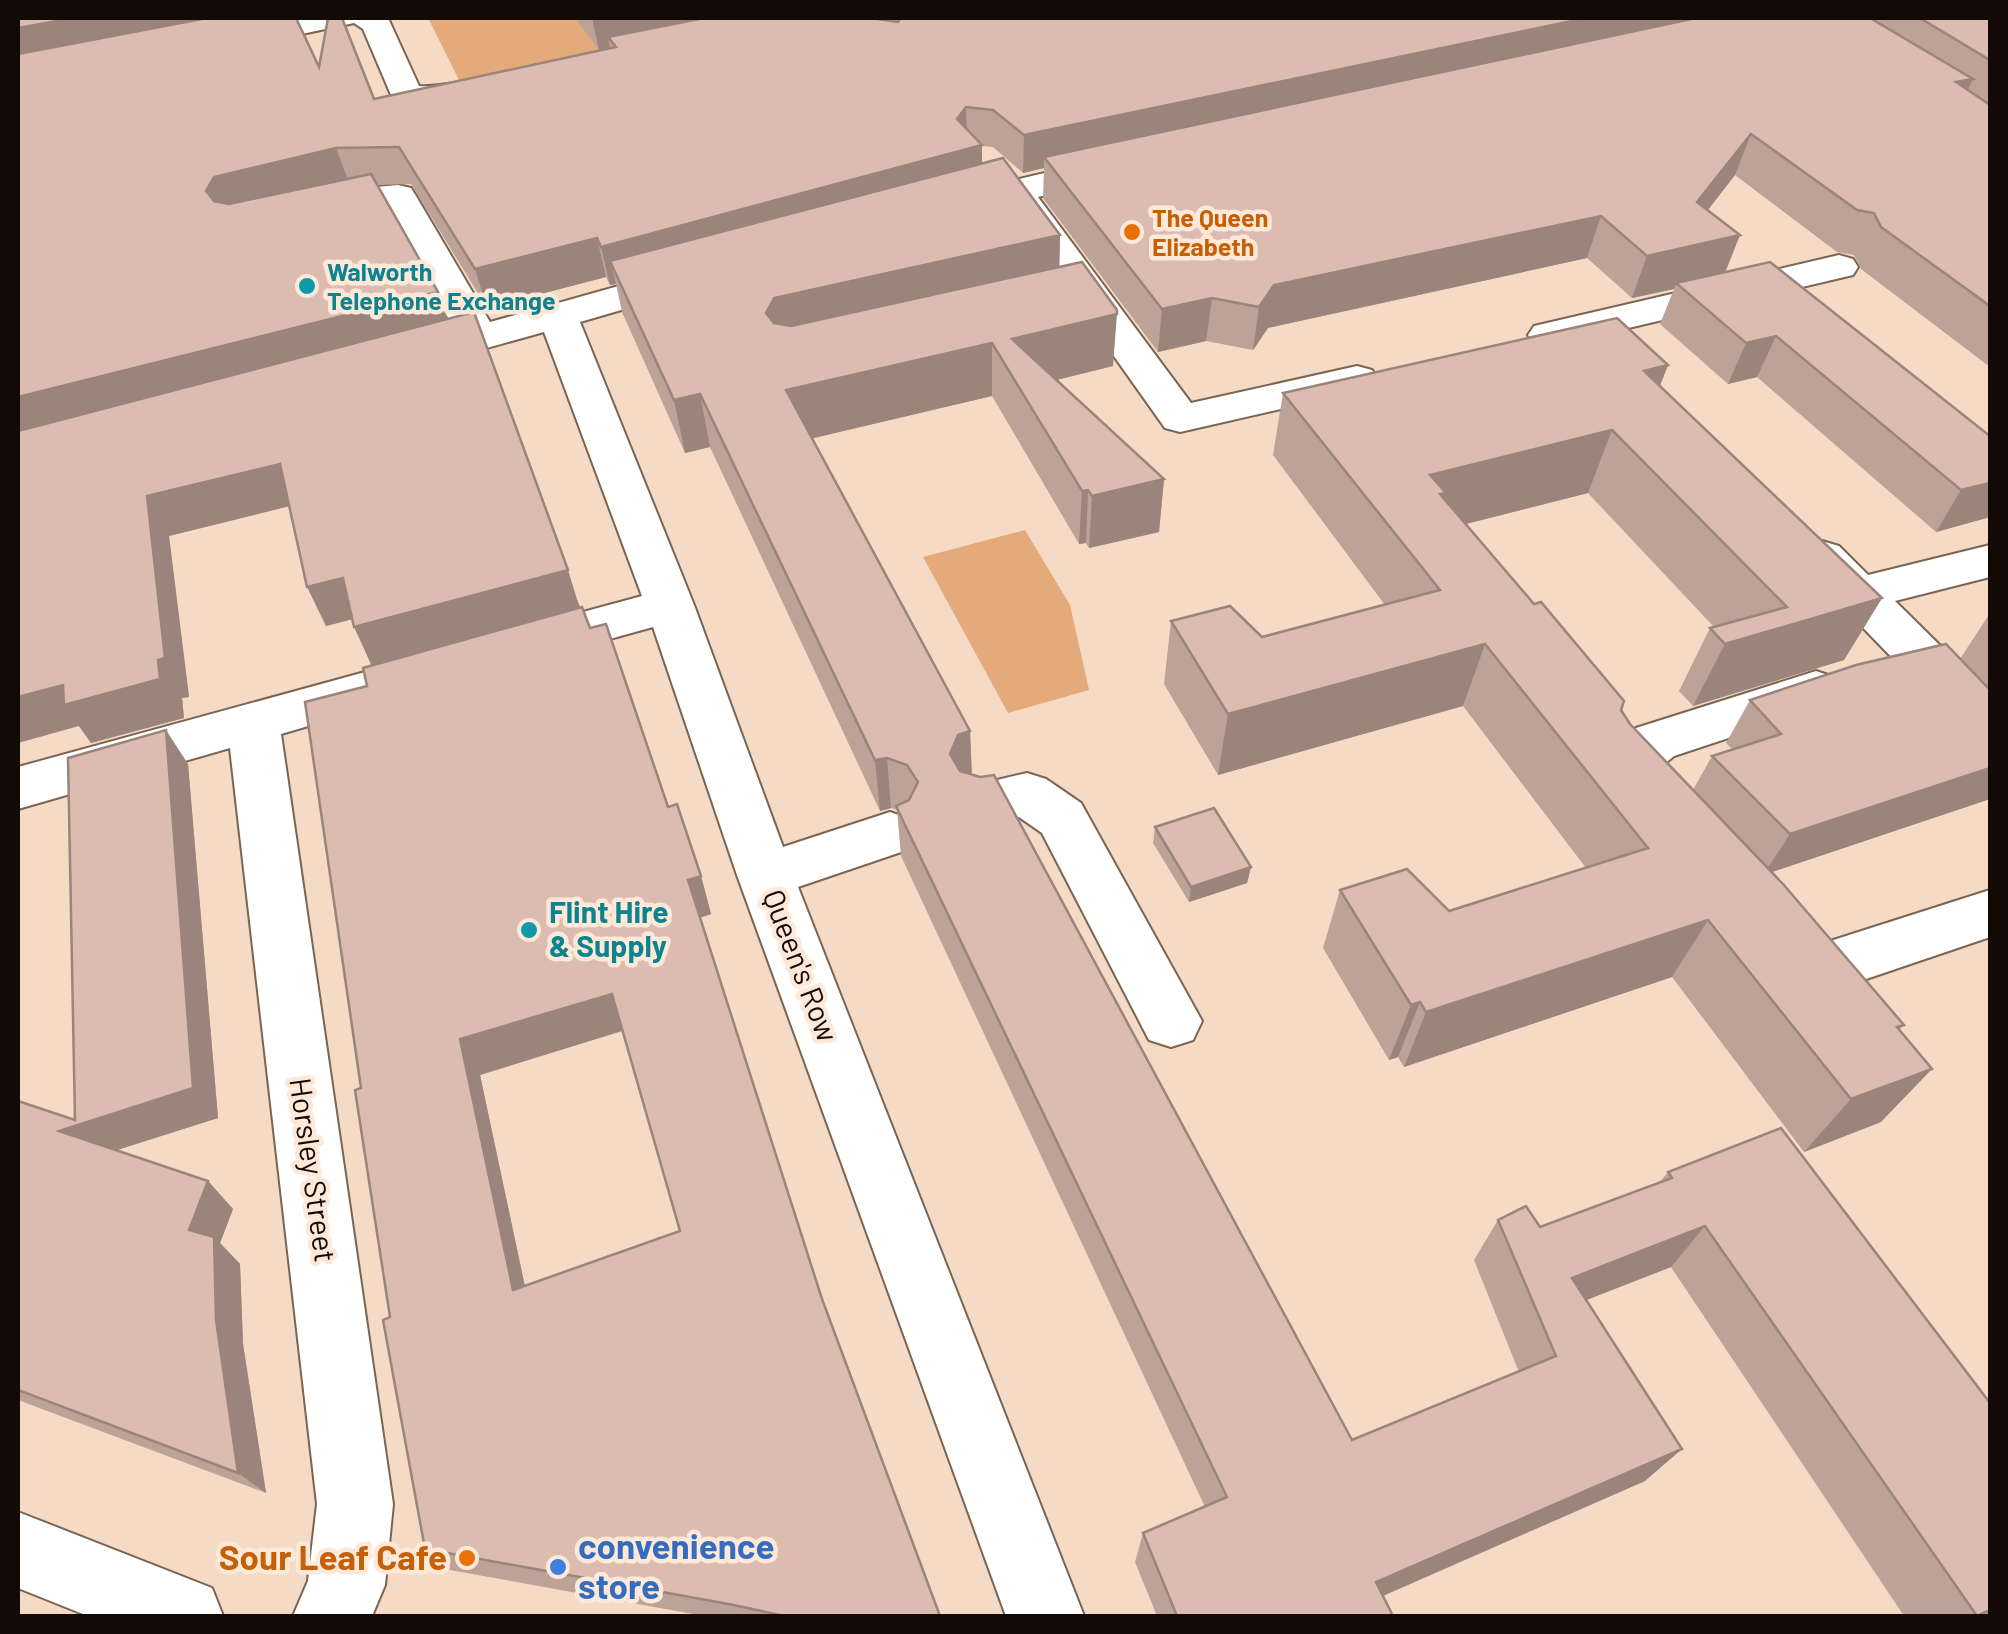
<svg xmlns="http://www.w3.org/2000/svg" width="2008" height="1634" viewBox="0 0 2008 1634" font-family="Barlow,sans-serif">
<rect width="100%" height="100%" fill="#f5dac6"/>
<g fill="#e4aa79">
<path d="M428,18H758L459,80Z"/>
<path d="M1025,530L1070,605L1089,690L1008,713L923,557Z"/>
</g>
<g fill="none" stroke-linecap="round" stroke-linejoin="round">
<g stroke="#7a6452" stroke-width="4">
<g id="minor">
<path d="M295,18H388L419,86C442,88 466,77 488,83L493,90L488,97L438,108L394,102L363,29L354,23L226,50L215,47L210,40L215,33Z"/>
<path d="M1116,156L1129,159L1134,167L1129,175L1038,197L1191,403L1357,366L1372,370L1378,379L1372,388L1180,432L1165,428L1006,204L952,217L939,214L934,206L939,198Z"/>
<path d="M398,185L411,188L416,196L490,322L690,266L704,270L710,278L704,286L580,322L694,605L783,847L890,812L910,819L918,834L910,849L798,887L1084,1616H1006L737,875L653,627L516,665L498,659L491,647L498,635L642,596L544,332L412,369L397,366L391,357L397,348L456,332L386,208L312,222L299,219L293,211L299,203L364,188Z"/>
<path d="M1839,255L1853,259L1858,267L1853,275L1548,347L1534,344L1528,335L1534,326Z"/>
<path d="M1822,541L1839,546L1868,575L1990,545V577L1895,601L1990,695V745L1972,740L1805,568L1798,557L1805,546Z"/>
<path d="M376,669L394,675L402,688L394,701L281,734L393,1504L385,1585L372,1616H293L308,1581L317,1504L230,748L18,809V767Z"/>
<path d="M1816,671L1834,677L1842,690L1834,703L1674,756L1657,770L1677,797L1669,812C1634,823 1613,799 1596,769L1604,755L1636,728Z"/>
<path d="M1027,773L1046,779L1081,803L1202,1021L1193,1040L1171,1047L1149,1040L1042,833L1019,817L982,824L963,818L955,803L963,788Z"/>
<path d="M1990,890V937L1813,997C1786,988 1770,969 1758,944L1766,927C1793,918 1805,924 1824,943Z"/>
<path d="M18,1512L212,1588L223,1616H88L18,1588Z"/>
</g>
</g>
<use href="#minor" fill="#fff" fill-rule="evenodd"/>
</g>
<g fill="#bda297" fill-rule="evenodd">
<path d="M575,18H870L888,20V18H1990V367L1861,269L1854,255L1837,252L1735,175L1708,210L1725,272L1990,517L1936,532L1757,377L1728,384L1660,324L1674,289L1632,298L1587,258L1268,328L1253,350L1206,341L1158,352L1043,198L1044,168L1023,173L993,147L982,146V163L1060,235L1059,267L1113,366L1057,380L1164,479L1159,532L1089,548L1086,543L1079,544L992,396L812,438L970,731L972,774L1352,1440L1519,1372L1474,1260L1498,1220L1540,1227L1660,1182L1668,1172L1990,1403V1616H1904L1671,1267L1586,1300L1645,1481L1383,1596L1393,1616H1157L1135,1562L1143,1533L1205,1507L901,856L897,810L891,808L880,811L710,447L685,453L622,312L616,284L610,285L606,277L487,308L411,184L377,185L438,292L447,319L590,628L668,807L701,876L711,914L700,918L822,1299L940,1616H704L450,1570L425,1549L390,1317L361,1088L367,686L371,665L352,619L326,626L289,506L169,536L189,697L182,698L184,718L91,743L79,726L319,67L374,99L611,48L599,50ZM622,1031L680,1231L525,1286L480,1075Z"/>
<path d="M1668,365L1660,386L1882,598L1844,660L1693,706L1679,691L1710,628L1714,627L1588,493L1466,524L1621,710L1630,724L1693,790L1712,756L1732,749L1726,743L1750,700L1960,659L1990,613V799L1772,872L1904,1025L1899,1030L1881,1122L1804,1152L1672,977L1404,1067L1398,1057L1389,1060L1323,948L1340,890L1449,911L1586,868L1463,706L1218,775L1164,684L1171,621L1262,637L1385,605L1273,455L1283,393Z"/>
<path d="M188,764L218,1118L116,1150L208,1181L233,1209L220,1243L240,1264L243,1344L266,1493L18,1400V1101L75,1120Z"/>
<path d="M1155,827L1251,867L1247,883L1189,902L1153,843Z"/>
</g>
<g fill="#9a847b">
<path d="M74,18H279L18,67V28Z"/>
<path d="M592,18H757L608,37L610,47L599,50Z"/>
<path d="M1586,18H1742L1044,157V168L1023,173L1024,135Z"/>
<path d="M1973,79L1953,119L1956,82Z"/>
<path d="M966,107L967,144L982,145V183L610,261L616,284L610,285L601,247L957,119Z"/>
<path d="M1751,134L1735,175L1681,244L1697,202Z"/>
<path d="M336,148L350,185L222,229L206,191L214,177Z"/>
<path d="M1601,216L1587,258L1268,328L1253,350L1259,307L1274,285Z"/>
<path d="M1060,235L1059,287L773,365L766,313L774,298Z"/>
<path d="M1740,235L1723,278L1676,283L1674,289L1632,298L1647,256Z"/>
<path d="M597,238L606,277L487,308L475,269Z"/>
<path d="M438,292L450,331L18,442V397Z"/>
<path d="M1212,298L1206,341L1158,352L1162,309Z"/>
<path d="M1117,314L1113,366L1019,389L1012,339Z"/>
<path d="M1776,336L1757,377L1728,384L1746,343Z"/>
<path d="M992,343V396L793,443L786,390Z"/>
<path d="M1668,365L1643,428L1644,371Z"/>
<path d="M700,394L710,447L685,453L674,400Z"/>
<path d="M1612,430L1588,493L1434,532L1430,475Z"/>
<path d="M280,464L298,504L169,536L189,697L182,698L184,718L91,743L79,726L18,743V697L147,496Z"/>
<path d="M1164,479L1159,532L1089,548L1092,496Z"/>
<path d="M1990,483V517L1936,532L1961,490Z"/>
<path d="M1088,490L1086,543L1079,544L1082,491Z"/>
<path d="M568,570L580,609L372,666L354,627Z"/>
<path d="M343,578L361,617L326,626L307,587Z"/>
<path d="M1882,598L1844,660L1693,706L1725,644Z"/>
<path d="M1485,644L1463,706L1218,775L1228,714Z"/>
<path d="M166,730L188,764L218,1118L89,1159L59,1131L193,1088Z"/>
<path d="M970,731L972,782L952,805L950,754L958,735Z"/>
<path d="M887,758L891,808L880,811L875,760Z"/>
<path d="M1990,768V799L1763,875L1790,834Z"/>
<path d="M1251,867L1247,883L1189,902L1191,887Z"/>
<path d="M701,876L711,914L698,918L688,880Z"/>
<path d="M1708,920L1672,977L1404,1067L1426,1012Z"/>
<path d="M612,994L625,1030L480,1075L532,1320L513,1290L460,1039Z"/>
<path d="M1420,1002L1398,1057L1389,1060L1411,1005Z"/>
<path d="M1932,1069L1881,1122L1804,1152L1851,1099Z"/>
<path d="M208,1181L233,1209L220,1243L240,1264L243,1344L266,1493L238,1473L189,1230Z"/>
<path d="M1705,1226L1671,1267L1543,1317L1572,1278Z"/>
<path d="M1682,1449L1645,1481L1355,1608L1376,1582Z"/>
</g>
<g fill="#dcbcb0" stroke="#9a847b" stroke-width="2.5" fill-rule="evenodd">
<path d="M18,18H74L18,28Z"/>
<path d="M207,18H296L319,67L328,18H342L374,99L616,47L608,37L704,18H870L898,22L901,18H1586L1024,135L993,110L966,107L957,119L982,145L601,247L597,238L475,269L399,147L336,148L214,177L206,191L214,201L229,204L371,174L438,292L18,397V54Z"/>
<path d="M1696,18H1870L1973,79L1956,82L1990,105V306L1881,227L1874,213L1857,210L1751,134L1697,202L1740,235L1647,256L1601,216L1274,285L1259,307L1212,298L1162,309L1044,157Z"/>
<path d="M1920,18H1990V60Z"/>
<path d="M1003,158L1060,235L774,298L766,313L774,323L791,326L1082,262L1117,310V314L1012,339L1164,479L1092,496L1088,490L1082,491L992,343L786,390L970,731L958,735L950,754L960,771L980,777L994,775L1352,1440L1556,1356L1498,1220L1526,1206L1540,1227L1672,1178L1668,1172L1781,1128L1990,1403V1610L1977,1616L1705,1226L1572,1278L1682,1449L1376,1582L1393,1616H1177L1143,1533L1227,1497L896,806L909,800L918,782L907,765L887,758L875,760L700,394L674,400L610,261Z"/>
<path d="M1770,262L1990,436V483L1961,490L1776,336L1746,343L1676,283Z"/>
<path d="M474,312L568,570L354,627L343,578L307,587L280,464L147,496L165,658L158,660L160,679L64,705L63,685L18,697V431Z"/>
<path d="M1617,318L1668,365L1644,371L1882,598L1725,644L1710,628L1787,607L1612,430L1430,475L1446,493L1440,494L1534,604L1541,602L1624,701L1621,710L1630,724L1783,884L1904,1025L1897,1027L1932,1069L1851,1099L1708,920L1426,1012L1420,1002L1411,1005L1340,890L1407,869L1449,911L1648,848L1485,644L1228,714L1171,621L1230,606L1262,637L1440,590L1283,393Z"/>
<path d="M582,607L590,628L606,624L668,807L677,804L701,876L688,880L822,1299L940,1616H784L734,1605L425,1549L383,1320L390,1317L355,1090L361,1088L305,702L367,686L363,668ZM612,994L680,1231L513,1290L460,1039Z"/>
<path d="M1946,644L1990,690V768L1790,834L1712,756L1781,734L1750,700L1856,665Z"/>
<path d="M166,730L193,1088L59,1131L208,1181L189,1230L214,1237L216,1320L238,1473L18,1390V1101L75,1120L68,758Z"/>
<path d="M1214,808L1251,867L1191,887L1155,827Z"/>
</g>
<g fill="#e8710a" stroke="#fee9d8" stroke-width="4">
<circle cx="1132" cy="232" r="10"/>
<circle cx="467" cy="1558" r="10"/>
</g>
<g fill="#0f9aa8" stroke="#fee9d8" stroke-width="4">
<circle cx="307" cy="286" r="10"/>
<circle cx="529" cy="930" r="10"/>
</g>
<circle fill="#3f7fe0" stroke="#fee9d8" stroke-width="4" cx="558" cy="1567" r="10"/>
<g text-anchor="middle" stroke-width="9" stroke-linejoin="round" paint-order="stroke">
<g font-size="25" font-weight="bold" fill="#c56008" stroke="#fee9d8" text-anchor="start">
<text x="1152" y="227">The Queen<tspan x="1152" dy="29">Elizabeth</tspan></text>
</g>
<g font-size="25" font-weight="bold" fill="#0d838f" stroke="#fee9d8" text-anchor="start">
<text x="327" y="281">Walworth<tspan x="327" dy="29">Telephone Exchange</tspan></text>
</g>
<g font-size="30" font-weight="bold" fill="#0d838f" stroke="#fee9d8" text-anchor="start">
<text x="549" y="923">Flint Hire<tspan x="549" dy="34">&amp; Supply</tspan></text>
</g>
<g font-size="30" fill="#130a05" stroke="#fee9d8">
<text transform="translate(800 966) rotate(69)" y="10">Queen's Row</text>
<text transform="translate(312 1170) rotate(82)" y="10">Horsley Street</text>
</g>
<g font-size="35" font-weight="bold" fill="#366cbe" stroke="#fee9d8" text-anchor="start">
<text x="578" y="1559">convenience<tspan x="578" dy="40">store</tspan></text>
</g>
<g font-size="35" font-weight="bold" fill="#c56008" stroke="#fee9d8" text-anchor="end">
<text x="447" y="1570">Sour Leaf Cafe</text>
</g>
</g>
<rect width="2008" height="1634" fill="none" stroke="#130a05" stroke-width="40"/>
</svg>
